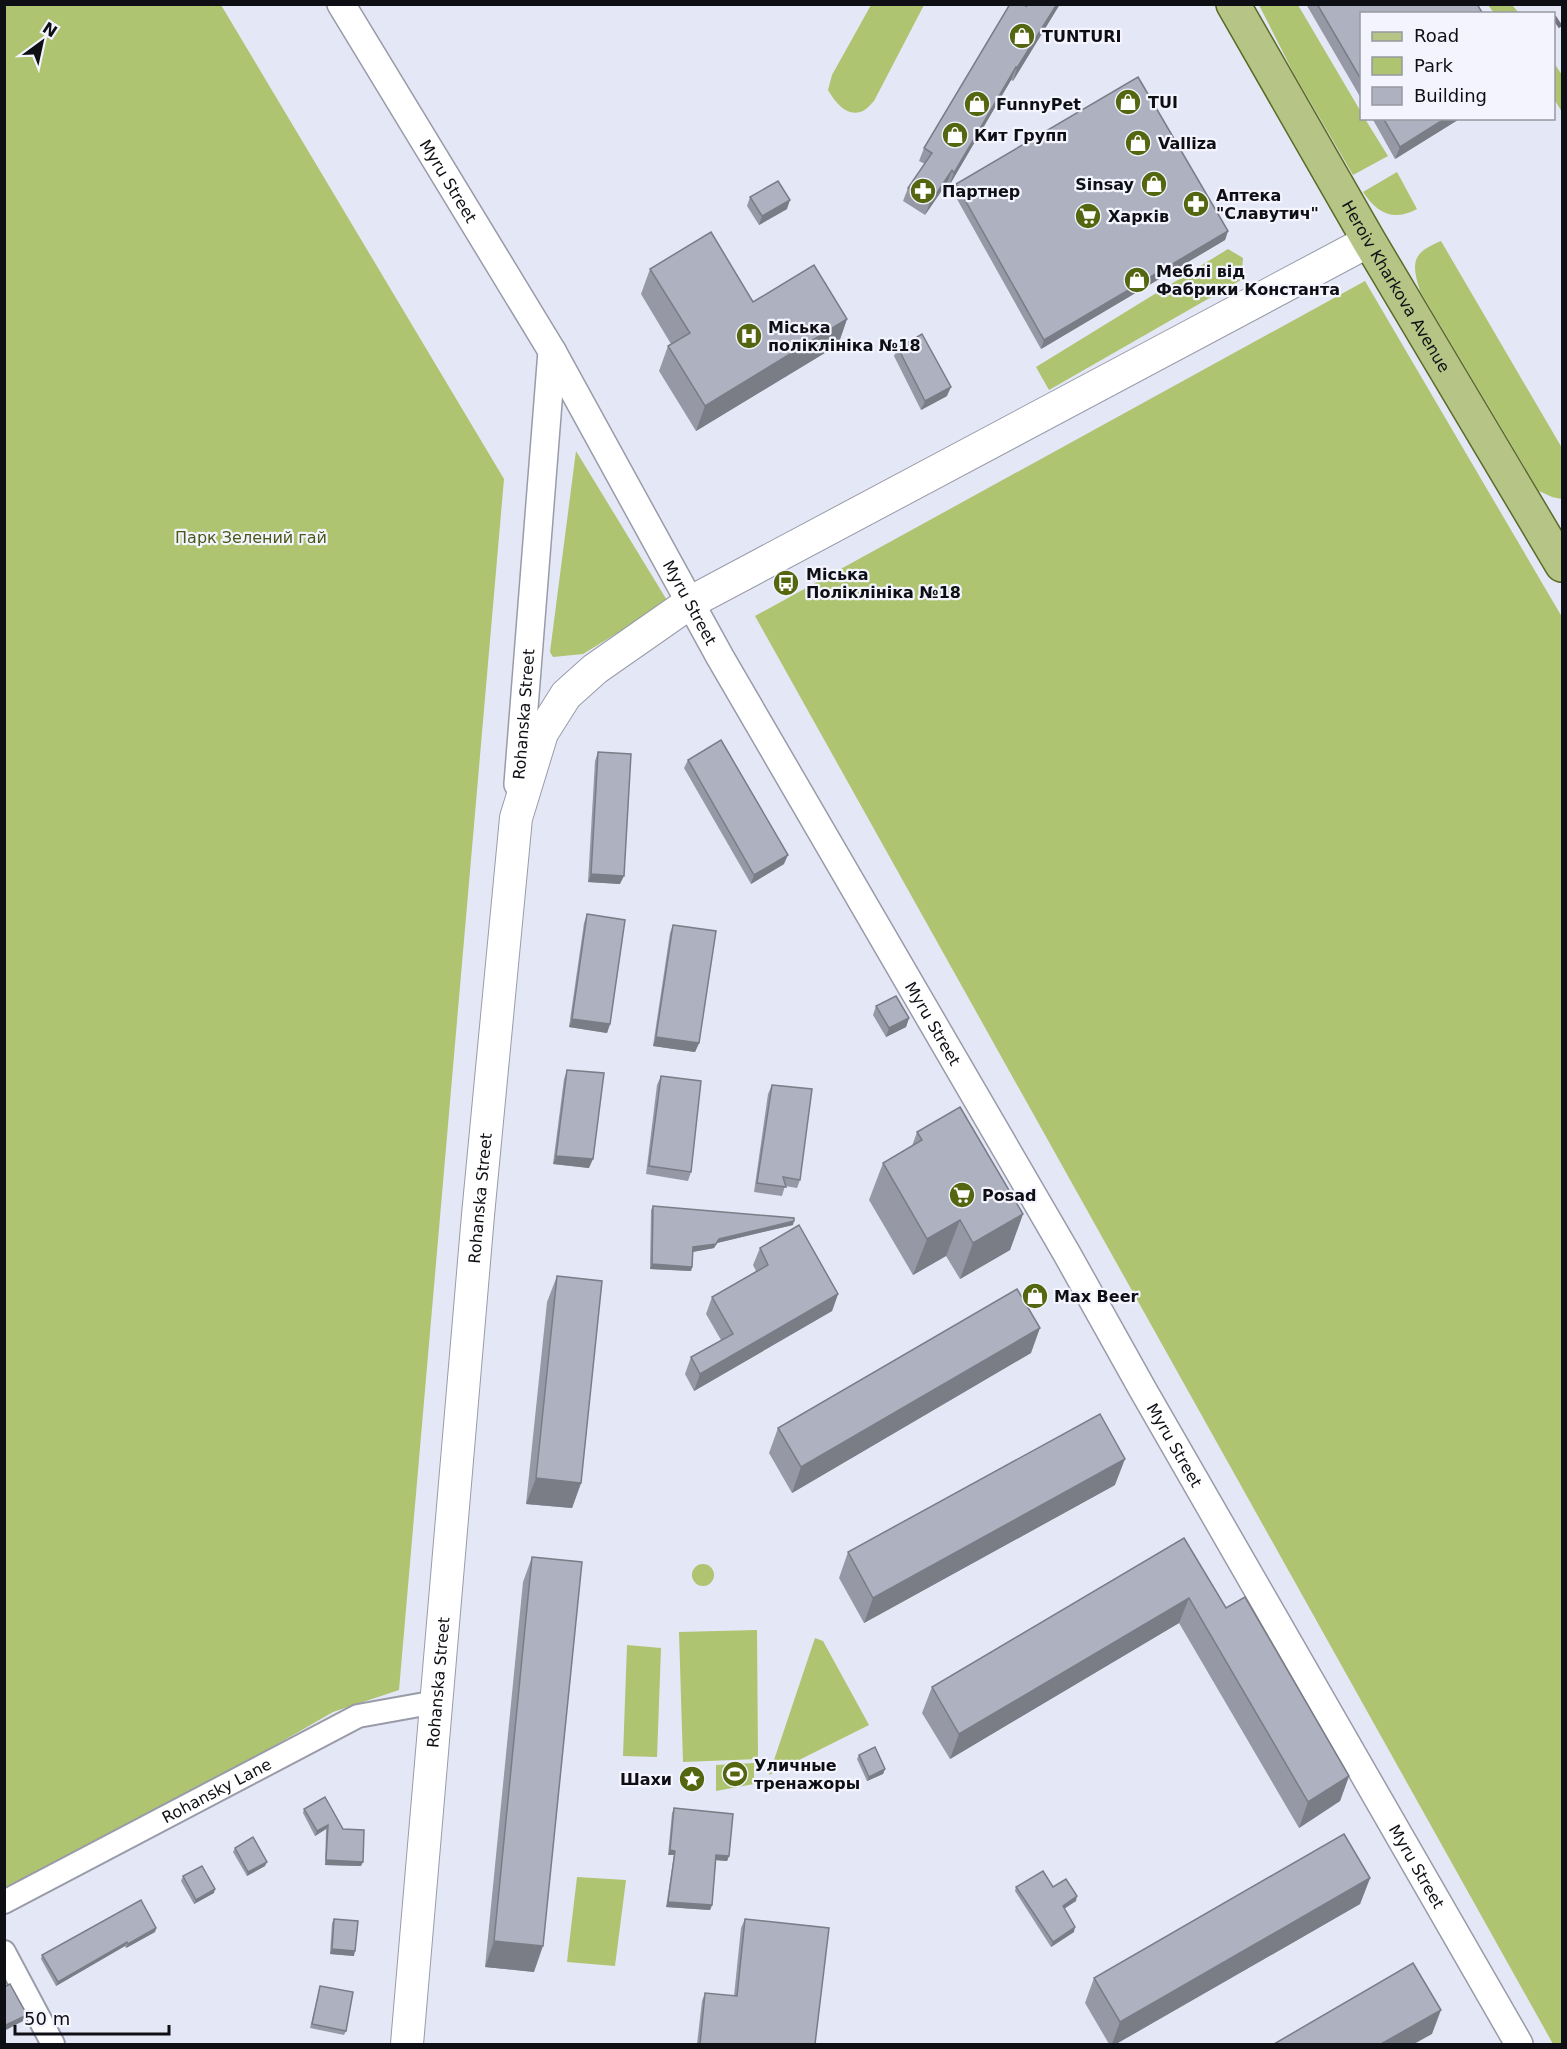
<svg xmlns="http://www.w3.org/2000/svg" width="1567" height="2049" viewBox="0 0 1567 2049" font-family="'DejaVu Sans',sans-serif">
<rect width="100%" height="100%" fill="#e4e7f6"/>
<g fill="#aec470">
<path d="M4,5H221L504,479L399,1690L333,1712L5,1901Z"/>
<path d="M871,5H924L874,101C871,104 867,109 863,111C847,118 835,102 828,90L832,75Z"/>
<path d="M1259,5H1298L1361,112L1362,118L1365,119L1388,156L1353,175L1293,72Z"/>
<path d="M1488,5H1512L1519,13H1494Z"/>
<path d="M1554,63L1562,75V112L1554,99Z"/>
<path d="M1397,172L1417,209C1393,222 1377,213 1363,192Z"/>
<path d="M1441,241L1562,448V499L1552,497L1539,491L1420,291C1411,262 1412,253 1441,241Z"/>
<path d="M1228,249L1243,258L1241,280L1049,390L1036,367Z"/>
<path d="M1365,281L1562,617V2044H1553L755,616Z"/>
<path d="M576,451L668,602L583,654L553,657L550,652Z"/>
<circle cx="703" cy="1575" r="11"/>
<path d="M757,1630L758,1759L683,1762L679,1632Z"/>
<path d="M815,1638L823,1641L869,1725L769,1775Z"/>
<path d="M627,1645L661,1648L657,1757L623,1756Z"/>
<path d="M754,1763V1784L716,1791V1765Z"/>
<path d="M577,1877L626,1880L615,1966L567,1962Z"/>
</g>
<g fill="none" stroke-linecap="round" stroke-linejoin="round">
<g stroke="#999ba9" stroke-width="26">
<g id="minor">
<path id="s1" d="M4,1902L358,1716L436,1702"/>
<path d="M4,1952L53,2044"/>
</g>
</g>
<g stroke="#999ba9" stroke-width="30">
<g id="tertiary">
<path id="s2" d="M341,4L552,351L720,657L1067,1254L1143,1390L1519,2044"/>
<path id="s3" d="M518,784L552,351"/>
</g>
</g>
<g stroke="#999ba9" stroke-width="34">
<g id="secondary">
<path id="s4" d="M407,2044L478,1215L516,818L542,733L566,695L595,669L691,602L1369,241"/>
</g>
</g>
<g stroke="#5b6b28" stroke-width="36">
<g id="primary">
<path id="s5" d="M1233,4L1369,241L1562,565"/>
</g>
</g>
<use href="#minor" stroke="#fff" stroke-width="22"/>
<use href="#tertiary" stroke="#fff" stroke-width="27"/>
<use href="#secondary" stroke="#fff" stroke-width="32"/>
<use href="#primary" stroke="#b6c485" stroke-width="33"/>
<path stroke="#71737d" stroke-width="4.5" stroke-dasharray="12 6" stroke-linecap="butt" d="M1554,17L1562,29"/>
</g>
<g fill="#9698a5">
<path d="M1060,4L1013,81L1011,80L949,186L947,183L925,215L903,201L908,188L925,164L919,161L924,148L1026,7Z"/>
<path d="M1306,4H1477L1362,14V100Z"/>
<path d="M1372,118H1461L1395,159Z"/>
<path d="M956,184L1228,231L1225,240L1041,349L953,192Z"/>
<path d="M750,197L787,209L759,225L747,206Z"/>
<path d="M650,269L753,302L847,319L838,345L696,431L659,371L668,346L671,344L641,294Z"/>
<path d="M898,348L947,396L921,410L894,356Z"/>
<path d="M598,752L620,884L588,882L595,761Z"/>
<path d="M688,760L784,864L751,884L684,768Z"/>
<path d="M587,914L610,1024L607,1033L569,1027L584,923Z"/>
<path d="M673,925L699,1043L695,1052L653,1046L670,933Z"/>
<path d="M876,1006L909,1018L906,1027L886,1037L873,1015Z"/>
<path d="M567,1070L589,1168L553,1164L564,1079Z"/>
<path d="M661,1076L691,1172L688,1181L646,1174L657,1085Z"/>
<path d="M772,1085L800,1180L797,1188L785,1186L782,1196L754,1192L768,1094Z"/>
<path d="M917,1132L1023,1214L1010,1250L960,1279L946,1256L913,1275L869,1200L883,1163L912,1146Z"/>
<path d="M653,1206L793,1225L717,1243L714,1248L693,1252L692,1267L691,1271L650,1269L651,1210Z"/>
<path d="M760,1248L838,1294L832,1311L694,1391L685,1374L691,1357L721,1340L706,1314L712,1297L756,1271L753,1265Z"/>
<path d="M557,1276L581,1483L572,1508L526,1504L547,1302Z"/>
<path d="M1031,1353L792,1493L769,1453L778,1428Z"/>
<path d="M1115,1485L864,1623L839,1578L848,1552Z"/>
<path d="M1184,1538L1226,1608L1349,1776L1340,1801L1299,1828L1179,1623L950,1759L922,1713L932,1687Z"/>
<path d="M532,1557L534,1972L485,1967L523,1582Z"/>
<path d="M859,1755L885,1769L883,1774L867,1781L857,1759Z"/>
<path d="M674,1808L729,1856L727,1861L716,1860L712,1905L710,1910L666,1907L674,1855H668L672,1813Z"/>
<path d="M304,1809L343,1829L361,1866L325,1865L326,1829L315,1836L303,1813Z"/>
<path d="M235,1848L265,1866L247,1876L233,1852Z"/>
<path d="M183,1876L214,1893L194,1904L181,1881Z"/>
<path d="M1370,1878L1360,1904L1116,2044H1109L1085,2003L1094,1978Z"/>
<path d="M1016,1887H1053L1076,1901L1064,1908L1074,1932L1051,1947L1015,1891Z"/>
<path d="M334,1919L354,1956L330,1954L332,1923Z"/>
<path d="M745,1919L815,2044H697L702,2001L705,1993L734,1996L741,1928Z"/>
<path d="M156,1928L155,1932L126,1948L125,1946L56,1986L41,1959L42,1955Z"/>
<path d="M320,1986L346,2031L344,2035L310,2028Z"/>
</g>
<g fill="#7a7c86">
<path d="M1057,4H1060L1013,81L1017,68Z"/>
<path d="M1016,67L1011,80L949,186L954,173Z"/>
<path d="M1446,118H1461L1395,159L1400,147Z"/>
<path d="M952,170L947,183L925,215L930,203Z"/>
<path d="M790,200L787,209L759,225L762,216Z"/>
<path d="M1228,231L1225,240L1041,349L1044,340Z"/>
<path d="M847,319L838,345L696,431L705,406Z"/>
<path d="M951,387L947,396L921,410L925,401Z"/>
<path d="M788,855L784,864L751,884L754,875Z"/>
<path d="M591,874L624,876L620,884L588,882Z"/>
<path d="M909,1018L906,1027L886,1037L889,1028Z"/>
<path d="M572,1019L610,1024L607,1033L569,1027Z"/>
<path d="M656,1037L699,1043L695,1052L653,1046Z"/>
<path d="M556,1156L593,1159L589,1168L553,1164Z"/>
<path d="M1023,1214L1010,1250L960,1279L973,1243Z"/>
<path d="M960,1220L946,1256L913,1275L927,1239Z"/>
<path d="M794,1221L793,1225L717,1243L714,1248L692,1252L693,1247L719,1239Z"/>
<path d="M652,1264L692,1267L691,1271L650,1269Z"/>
<path d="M838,1294L832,1311L694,1391L700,1374Z"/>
<path d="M1040,1328L1031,1353L792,1493L801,1467Z"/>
<path d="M1125,1459L1115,1485L864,1623L873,1598Z"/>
<path d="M536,1478L581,1483L572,1508L526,1504Z"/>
<path d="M1189,1598L1179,1623L950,1759L959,1734Z"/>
<path d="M885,1769L883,1774L867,1781L869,1777Z"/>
<path d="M1349,1776L1340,1801L1299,1828L1308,1802Z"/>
<path d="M328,1825L326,1829L315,1836L317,1831Z"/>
<path d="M670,1850L675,1851L674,1855H668Z"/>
<path d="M716,1855L729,1856L727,1861L714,1860Z"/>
<path d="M326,1860L363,1862L361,1866L325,1865Z"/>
<path d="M267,1862L265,1866L247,1876L248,1872Z"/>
<path d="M1370,1878L1360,1904L1116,2044H1112L1120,2022Z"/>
<path d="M215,1889L214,1893L194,1904L196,1900Z"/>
<path d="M1077,1896L1076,1901L1061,1911L1063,1906Z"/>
<path d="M668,1902L712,1905L710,1910L666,1907Z"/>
<path d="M1075,1927L1074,1932L1051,1947L1053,1942Z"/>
<path d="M156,1928L155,1932L126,1948L128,1944Z"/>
<path d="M494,1941L543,1946L534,1972L485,1967Z"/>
<path d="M127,1942L125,1946L56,1986L58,1982Z"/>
<path d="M332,1949L355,1951L354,1956L330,1954Z"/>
<path d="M1441,2010L1432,2034L1414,2044H1381Z"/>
<path d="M27,2015L25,2020L4,2031L6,2025Z"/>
</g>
<g fill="#aeb1c0" stroke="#7a7c86" stroke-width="1.5">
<path d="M1010,4H1026V7L1027,4H1057L1017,68L1016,67L954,173L952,170L930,203L908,188L932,153L924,148Z"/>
<path d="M1317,4H1477L1483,14H1362V81Z"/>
<path d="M1138,77L1228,231L1044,340L956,184Z"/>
<path d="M1383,118H1446L1400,147Z"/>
<path d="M778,181L790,200L762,216L750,197Z"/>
<path d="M711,232L753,302L814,265L847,319L705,406L668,346L690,333L650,269Z"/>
<path d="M922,334L951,387L925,401L898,348Z"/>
<path d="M721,740L788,855L754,875L688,760Z"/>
<path d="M598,752L631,754L624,876L591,874Z"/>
<path d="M587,914L625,920L610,1024L572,1019Z"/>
<path d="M673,925L716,931L699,1043L656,1037Z"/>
<path d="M896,996L909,1018L889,1028L876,1006Z"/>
<path d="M567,1070L604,1073L593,1159L556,1156Z"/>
<path d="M661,1076L701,1081L691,1172L649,1166Z"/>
<path d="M772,1085L812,1089L800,1180L783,1177L786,1187L757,1183Z"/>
<path d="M960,1107L1023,1214L973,1243L960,1220L927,1239L883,1163L922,1140L917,1132Z"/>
<path d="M653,1206L794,1218V1221L719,1239L716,1244L693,1247L692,1267L652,1264Z"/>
<path d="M799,1225L838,1294L700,1374L691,1357L733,1334L712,1297L768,1265L760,1248Z"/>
<path d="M557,1276L602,1281L581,1483L536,1478Z"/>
<path d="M1017,1289L1040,1328L801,1467L778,1428Z"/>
<path d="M1100,1414L1125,1459L873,1598L848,1552Z"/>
<path d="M1184,1538L1226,1608L1245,1597L1349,1776L1308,1802L1189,1598L959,1734L932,1687Z"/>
<path d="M532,1557L582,1562L543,1946L494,1941Z"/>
<path d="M875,1747L885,1769L869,1777L859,1755Z"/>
<path d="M325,1797L343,1829L364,1830L363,1862L326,1860L328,1825L317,1831L304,1809Z"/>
<path d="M674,1808L733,1814L729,1856L716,1855L712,1905L668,1902L675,1851L670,1850Z"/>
<path d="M1344,1834L1370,1878L1120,2022L1094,1978Z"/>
<path d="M253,1837L267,1862L248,1872L235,1848Z"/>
<path d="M202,1866L215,1889L196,1900L183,1876Z"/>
<path d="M1043,1871L1053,1887L1066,1879L1077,1896L1063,1906L1075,1927L1053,1942L1016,1887Z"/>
<path d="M141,1900L156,1928L128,1944L127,1942L58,1982L42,1955Z"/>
<path d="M334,1919L358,1921L355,1951L332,1949Z"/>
<path d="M745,1919L829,1928L815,2044H700L705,1993L737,1996Z"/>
<path d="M1413,1963L1441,2010L1381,2044H1274Z"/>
<path d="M10,1984L27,2015L6,2025L4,2022V1987Z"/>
<path d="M320,1986L353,1992L346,2031L312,2024Z"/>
</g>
<defs>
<g id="shop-disc" transform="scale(1.35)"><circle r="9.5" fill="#556610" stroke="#f3f4fe"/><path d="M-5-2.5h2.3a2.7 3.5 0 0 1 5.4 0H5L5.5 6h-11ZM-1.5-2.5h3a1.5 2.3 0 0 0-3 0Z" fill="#fff"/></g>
<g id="pharmacy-disc" transform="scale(1.35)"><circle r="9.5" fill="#556610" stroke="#f3f4fe"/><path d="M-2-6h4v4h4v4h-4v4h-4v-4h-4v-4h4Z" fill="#fff"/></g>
<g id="supermarket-disc" transform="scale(1.35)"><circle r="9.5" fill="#556610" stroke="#f3f4fe"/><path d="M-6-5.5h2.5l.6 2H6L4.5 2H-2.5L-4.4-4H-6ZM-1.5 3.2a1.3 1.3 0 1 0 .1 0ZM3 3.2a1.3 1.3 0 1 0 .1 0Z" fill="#fff"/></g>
<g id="hospital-disc" transform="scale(1.35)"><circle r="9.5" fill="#556610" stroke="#f3f4fe"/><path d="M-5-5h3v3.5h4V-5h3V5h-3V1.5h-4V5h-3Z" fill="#fff"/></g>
<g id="bus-disc" transform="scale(1.35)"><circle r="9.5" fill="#556610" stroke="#f3f4fe"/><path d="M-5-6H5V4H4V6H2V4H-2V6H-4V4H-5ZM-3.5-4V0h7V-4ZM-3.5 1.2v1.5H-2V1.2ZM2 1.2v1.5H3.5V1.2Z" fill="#fff"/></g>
<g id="stadium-disc" transform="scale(1.35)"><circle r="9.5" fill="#556610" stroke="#f3f4fe"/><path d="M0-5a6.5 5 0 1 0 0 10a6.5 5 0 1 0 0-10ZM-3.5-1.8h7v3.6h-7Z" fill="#fff"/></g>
<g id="sight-disc" transform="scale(1.35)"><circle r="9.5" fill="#556610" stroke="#f3f4fe"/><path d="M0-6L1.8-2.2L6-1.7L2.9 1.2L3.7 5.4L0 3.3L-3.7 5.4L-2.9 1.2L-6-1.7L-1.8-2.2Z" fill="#fff"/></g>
</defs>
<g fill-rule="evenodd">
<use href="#shop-disc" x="1022" y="36"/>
<use href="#shop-disc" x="1128" y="102"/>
<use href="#shop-disc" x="977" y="104"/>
<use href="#shop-disc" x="955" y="135"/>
<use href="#shop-disc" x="1138" y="143"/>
<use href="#shop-disc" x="1154" y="184"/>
<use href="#pharmacy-disc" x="923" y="191"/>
<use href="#pharmacy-disc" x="1196" y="204"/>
<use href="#supermarket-disc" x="1088" y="216"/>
<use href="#shop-disc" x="1137" y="280"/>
<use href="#hospital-disc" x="749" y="336"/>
<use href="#bus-disc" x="786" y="583"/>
<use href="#supermarket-disc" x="962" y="1195"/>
<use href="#shop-disc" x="1035" y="1296"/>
<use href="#stadium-disc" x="735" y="1774"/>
<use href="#sight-disc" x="692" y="1779"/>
</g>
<g text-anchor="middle" stroke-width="4.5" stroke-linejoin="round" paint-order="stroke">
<g font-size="16" font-weight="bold" fill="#0e0f14" stroke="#f3f4fe" text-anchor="start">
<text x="1042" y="42">TUNTURI</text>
<text x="1148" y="108">TUI</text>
<text x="996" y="110">FunnyPet</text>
<text x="974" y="141">Кит Групп</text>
<text x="1158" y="149">Valliza</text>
<text x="1134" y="190" text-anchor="end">Sinsay</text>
<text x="942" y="197">Партнер</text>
<text x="1216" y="201">Аптека<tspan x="1216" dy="18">"Славутич"</tspan></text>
<text x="1108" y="222">Харків</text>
<text x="1156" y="277">Меблі від<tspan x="1156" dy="18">Фабрики Константа</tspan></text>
<text x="768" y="333">Міська<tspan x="768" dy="18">поліклініка №18</tspan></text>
<text x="806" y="580">Міська<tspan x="806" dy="18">Поліклініка №18</tspan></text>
<text x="982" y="1201">Posad</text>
<text x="1054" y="1302">Max Beer</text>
<text x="754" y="1771">Уличные<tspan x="754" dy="18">тренажоры</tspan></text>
<text x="672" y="1785" text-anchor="end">Шахи</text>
</g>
<g font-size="16" fill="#0e0f14" stroke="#f3f4fe">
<text dy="6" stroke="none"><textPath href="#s2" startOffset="207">Myru Street</textPath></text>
<text dy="6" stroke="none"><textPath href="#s5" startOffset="326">Heroiv Kharkova Avenue</textPath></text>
<text dy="6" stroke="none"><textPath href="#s2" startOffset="693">Myru Street</textPath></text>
<text dy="6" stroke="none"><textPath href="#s3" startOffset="70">Rohanska Street</textPath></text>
<text dy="6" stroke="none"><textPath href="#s2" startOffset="1179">Myru Street</textPath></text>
<text dy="6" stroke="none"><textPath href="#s4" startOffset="849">Rohanska Street</textPath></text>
<text dy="6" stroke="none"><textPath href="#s2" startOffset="1665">Myru Street</textPath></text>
<text dy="6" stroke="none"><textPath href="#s4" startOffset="363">Rohanska Street</textPath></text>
<text dy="6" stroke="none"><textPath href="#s1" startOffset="240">Rohansky Lane</textPath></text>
<text dy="6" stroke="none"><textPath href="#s2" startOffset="2151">Myru Street</textPath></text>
</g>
<g font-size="16" fill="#4b5918" stroke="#f3f4fe">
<text x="251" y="543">Парк Зелений гай</text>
</g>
</g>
<rect width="1567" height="2049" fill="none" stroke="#0e0f14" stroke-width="12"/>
<rect x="1360" y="12" width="195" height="108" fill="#f3f4fe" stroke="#9798a0" stroke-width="1.5"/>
<rect x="1372" y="32" width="30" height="9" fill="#b6c485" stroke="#9798a0" stroke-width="1.5"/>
<text x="1414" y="42" font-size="18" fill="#0e0f14">Road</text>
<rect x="1372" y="57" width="30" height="18" fill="#aec470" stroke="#9798a0" stroke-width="1.5"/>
<text x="1414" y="72" font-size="18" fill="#0e0f14">Park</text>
<rect x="1372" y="87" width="30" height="18" fill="#aeb1c0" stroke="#9798a0" stroke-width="1.5"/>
<text x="1414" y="102" font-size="18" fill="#0e0f14">Building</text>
<g transform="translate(42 42) rotate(33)" stroke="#f3f4fe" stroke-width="4.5" paint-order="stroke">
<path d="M0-4.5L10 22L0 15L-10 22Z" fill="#0e0f14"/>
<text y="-9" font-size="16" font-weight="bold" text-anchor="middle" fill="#0e0f14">N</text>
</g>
<path d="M15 2025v9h154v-9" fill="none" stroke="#0e0f14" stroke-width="3"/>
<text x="24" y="2025" font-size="18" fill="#0e0f14" stroke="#f3f4fe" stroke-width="4.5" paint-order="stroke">50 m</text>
</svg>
